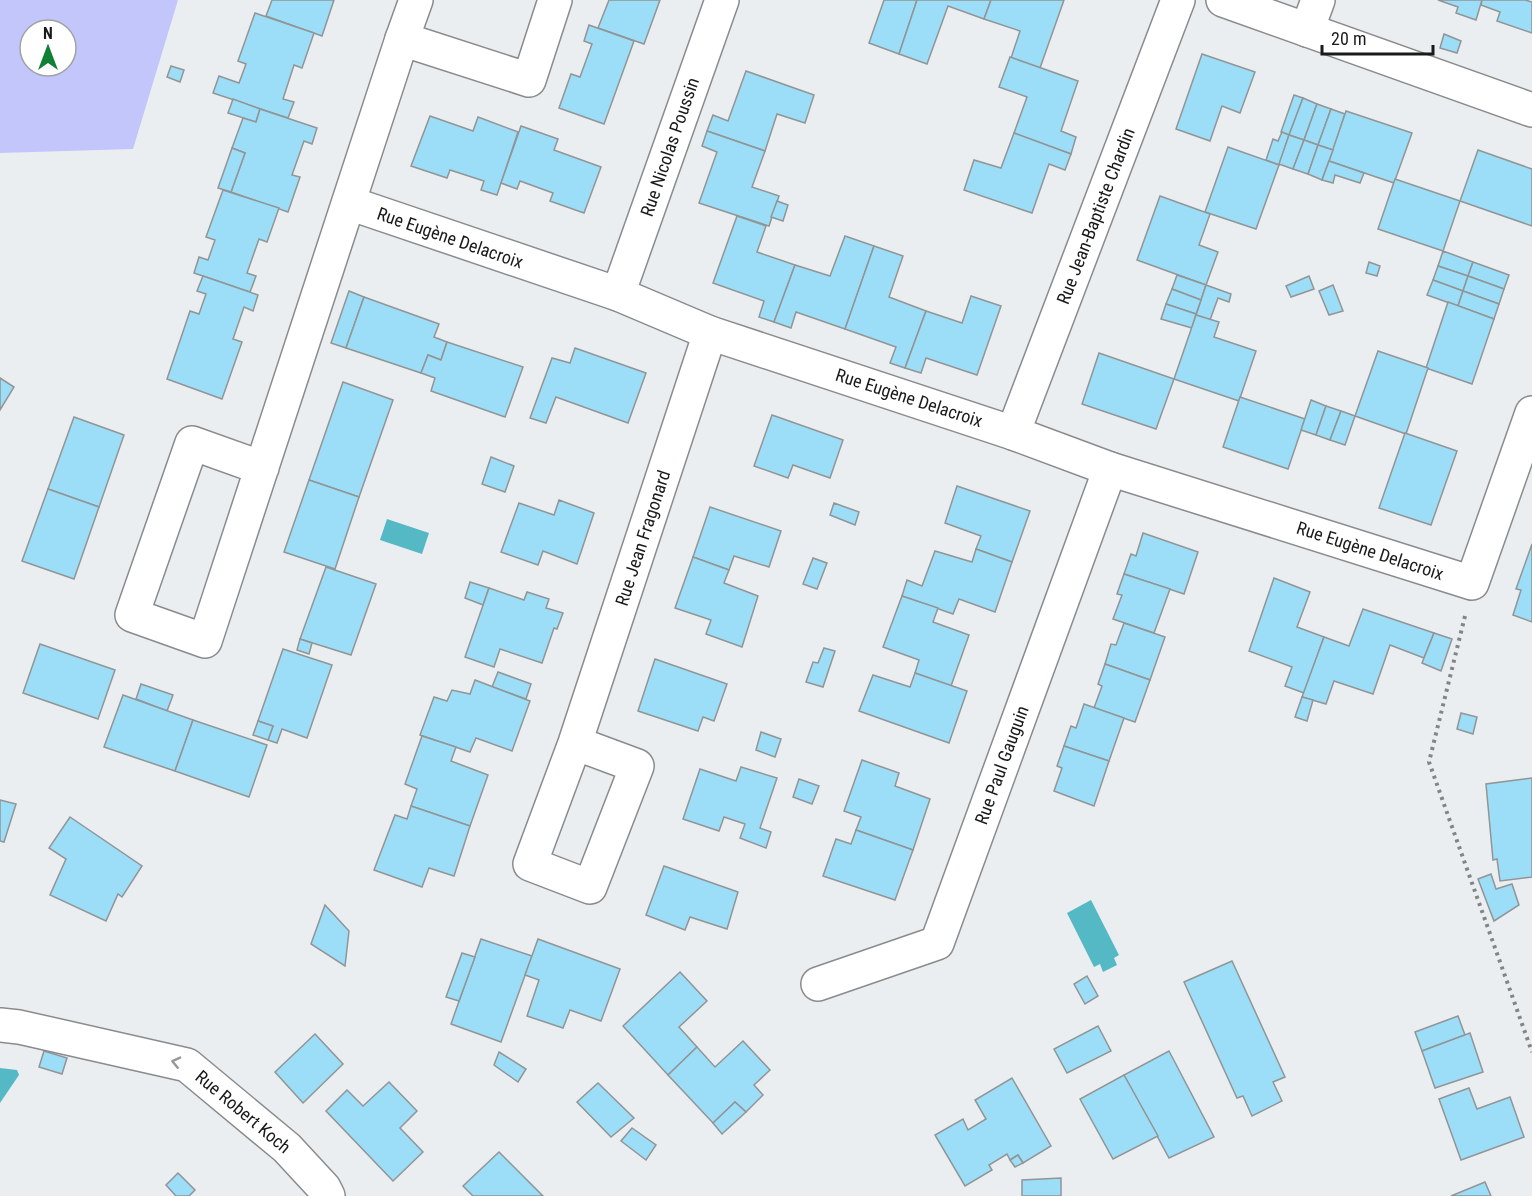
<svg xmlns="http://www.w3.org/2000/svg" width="1532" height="1196" viewBox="0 0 1532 1196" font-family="'Roboto Condensed',sans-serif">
<rect width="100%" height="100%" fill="#ebeef1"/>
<path fill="#c3c6fa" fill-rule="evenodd" d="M0,0H178L133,149L0,153ZM30,30H66V66H30Z"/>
<g fill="#54b9c4">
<path d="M387,519L429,533L422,554L380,540Z"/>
<path d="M1091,900L1119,955L1114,958L1117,965L1103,972L1100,964L1094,967L1067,913Z"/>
<path d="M0,1068L17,1070L19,1075L0,1103Z"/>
</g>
<g fill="#9cdef8" stroke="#919596" stroke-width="1.5">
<path d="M272,0H334L322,36L266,16Z"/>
<path d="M609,0H660L644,44L598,28Z"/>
<path d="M884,0H917L899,54L869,43Z"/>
<path d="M917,0H991L984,19L948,6L927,64L899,54Z"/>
<path d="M991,0H1064L1040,68L1011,58L1020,31L984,19Z"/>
<path d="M1438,0H1482L1476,20L1456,13L1458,7Z"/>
<path d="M1482,0H1525L1532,2V33L1497,21L1500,12L1481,5Z"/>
<path d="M255,13L314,33L302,68L294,65L283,99L294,102L288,118L213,93L219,76L239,83L246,64L238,61Z"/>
<path d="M589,25L634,41L604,124L559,108L571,74L580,77L592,44L584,41Z"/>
<path d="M1444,34L1461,41L1457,53L1440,48Z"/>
<path d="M1202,54L1255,72L1240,113L1222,106L1210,141L1176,129Z"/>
<path d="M1010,57L1078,81L1061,131L1076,137L1071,154L1014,133L1027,97L999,87Z"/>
<path d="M171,66L184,70L180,82L167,77Z"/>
<path d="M746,71L814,95L805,123L777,114L765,151L707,131L713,115L728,121Z"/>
<path d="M1294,95L1303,98L1289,135L1281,132Z"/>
<path d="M1303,98L1317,104L1304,140L1289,135Z"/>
<path d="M233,99L260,109L256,122L228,113Z"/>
<path d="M1317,104L1331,109L1318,145L1304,140Z"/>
<path d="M260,109L317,128L312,144L304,141L292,175L300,177L288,212L231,192L245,153L232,148L243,118L256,122Z"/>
<path d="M1331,109L1345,114L1333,150L1318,145Z"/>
<path d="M1346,111L1412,133L1394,183L1329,161Z"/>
<path d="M430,116L473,131L478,117L518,132L497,195L481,190L484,181L450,170L447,178L411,166Z"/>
<path d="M521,126L558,139L554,150L601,167L584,213L550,201L553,193L520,181L517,189L501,183Z"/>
<path d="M707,131L765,151L752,187L779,196L769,226L699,203L717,152L702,146Z"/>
<path d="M1282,132L1289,135L1279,165L1266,160L1273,139L1278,141Z"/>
<path d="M1014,133L1071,154L1065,170L1049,164L1032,213L964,190L974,160L1001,168Z"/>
<path d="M1289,135L1304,140L1293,169L1279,164Z"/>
<path d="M1304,140L1318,145L1308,174L1293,169Z"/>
<path d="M1318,145L1333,150L1322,180L1308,174Z"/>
<path d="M1228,147L1279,165L1256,229L1205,212Z"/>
<path d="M232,148L245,153L231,192L218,188Z"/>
<path d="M1478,150L1532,169V226L1460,201Z"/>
<path d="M1329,161L1364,173L1360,183L1335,175L1333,183L1322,180Z"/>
<path d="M1395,179L1460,201L1443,251L1378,229Z"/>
<path d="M223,190L279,208L267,242L259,239L247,273L256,276L250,292L194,273L199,257L208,260L215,240L206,237Z"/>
<path d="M1160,196L1210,214L1199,245L1218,252L1206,285L1137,260Z"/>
<path d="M777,201L788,205L783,221L771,217Z"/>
<path d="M737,216L766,226L757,252L795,265L774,322L759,317L764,301L713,283Z"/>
<path d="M845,236L874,246L845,329L796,312L791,328L774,322L795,265L830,276Z"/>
<path d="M874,246L903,256L889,297L926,311L905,368L890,363L896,347L845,329Z"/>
<path d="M1443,251L1473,262L1468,276L1438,266Z"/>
<path d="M1369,262L1380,266L1377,276L1366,273Z"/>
<path d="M1473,262L1509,275L1504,289L1468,276Z"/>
<path d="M1438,266L1468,276L1463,291L1433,280Z"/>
<path d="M1177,275L1206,285L1201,300L1172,289Z"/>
<path d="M203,276L258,295L253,311L244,307L233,339L242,342L222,399L167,379L190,311L199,314L206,294L197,291Z"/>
<path d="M1309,276L1314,289L1291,297L1286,286Z"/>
<path d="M1468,276L1504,289L1499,304L1463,291Z"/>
<path d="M1433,280L1463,291L1458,306L1427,295Z"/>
<path d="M1206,285L1231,294L1229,302L1218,298L1210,320L1196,315Z"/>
<path d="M1333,285L1343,311L1329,315L1319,291Z"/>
<path d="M1172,289L1201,300L1196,314L1166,304Z"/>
<path d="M349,291L364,297L346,348L331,343Z"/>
<path d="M1463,291L1499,304L1494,319L1458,306Z"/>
<path d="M971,296L1001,306L977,375L926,358L921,373L905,368L926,311L962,323Z"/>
<path d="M364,297L439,324L434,337L447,342L441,360L428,355L421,373L346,348Z"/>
<path d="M1448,302L1494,319L1472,384L1426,368Z"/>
<path d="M1166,304L1196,314L1192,328L1161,319Z"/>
<path d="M1196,315L1219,322L1214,337L1256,351L1239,401L1174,379Z"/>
<path d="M447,342L523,367L505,417L431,391L435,378L421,373L428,355L441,360Z"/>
<path d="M575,348L646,373L628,423L556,397L546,423L530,418L552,358L570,363Z"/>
<path d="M1378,351L1428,368L1406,434L1355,416Z"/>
<path d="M1099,353L1174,379L1156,429L1082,404Z"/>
<path d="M0,378L14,387L0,410Z"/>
<path d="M343,382L393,400L359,497L309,480Z"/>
<path d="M1240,397L1305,419L1288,469L1223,447Z"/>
<path d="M1311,400L1326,406L1316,435L1301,430Z"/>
<path d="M1326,406L1341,411L1330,440L1316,435Z"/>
<path d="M1341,411L1355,416L1345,445L1330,440Z"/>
<path d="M772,415L843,440L830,478L793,465L788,478L754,466Z"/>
<path d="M74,417L124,435L99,507L48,489Z"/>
<path d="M1405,433L1457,451L1431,525L1379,508Z"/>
<path d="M491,457L514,466L505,492L482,484Z"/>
<path d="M309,480L359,497L335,569L284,552Z"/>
<path d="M957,486L1030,511L1012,562L976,549L981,536L945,523Z"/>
<path d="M48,489L99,507L74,579L22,561Z"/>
<path d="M559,500L594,513L577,564L543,551L538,565L501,552L519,503L554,515Z"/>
<path d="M834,503L859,512L855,525L830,515Z"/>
<path d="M710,507L781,531L769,567L734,556L729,570L693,557Z"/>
<path d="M1143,533L1198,552L1184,594L1124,574L1131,554L1136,556Z"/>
<path d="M1532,544V622L1513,615L1521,590L1516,589Z"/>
<path d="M976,549L1012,562L995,612L959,599L953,614L902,596L907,580L922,586L935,551L972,562Z"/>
<path d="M693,557L729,570L724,583L758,596L742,647L706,634L711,620L675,608Z"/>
<path d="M813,558L827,563L817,589L803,584Z"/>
<path d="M326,567L376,584L351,655L300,639Z"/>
<path d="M1124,574L1170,589L1154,633L1113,619L1122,595L1117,594Z"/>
<path d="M1274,578L1310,592L1297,627L1324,637L1304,693L1285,686L1292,667L1249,651Z"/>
<path d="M470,582L489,588L483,605L465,598Z"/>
<path d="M489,588L524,600L527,592L549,599L546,608L563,613L557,629L554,628L542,663L500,649L494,667L465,657Z"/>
<path d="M902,596L938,608L933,622L969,635L951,686L915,673L919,660L883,647Z"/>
<path d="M1363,609L1434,633L1424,658L1390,645L1373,694L1334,681L1326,704L1302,697L1324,637L1349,646Z"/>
<path d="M1124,623L1165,637L1150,680L1105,664L1111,644L1116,645Z"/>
<path d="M1434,633L1452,639L1441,671L1422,663Z"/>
<path d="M300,639L312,643L309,654L297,650Z"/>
<path d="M40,644L115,670L98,719L23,693Z"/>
<path d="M824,648L835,651L823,687L806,682L813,662L818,663Z"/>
<path d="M283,649L332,665L307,738L282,729L277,743L268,740L273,726L258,721Z"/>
<path d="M655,659L727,684L714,721L703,717L698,731L638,711Z"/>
<path d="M1105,664L1150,680L1135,722L1094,708L1102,686L1098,684Z"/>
<path d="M498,672L531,684L526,699L492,687Z"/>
<path d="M915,673L967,691L949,743L859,711L873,675L910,687Z"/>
<path d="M475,680L530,701L512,751L476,738L470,752L420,735L434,697L447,701L452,690L470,694Z"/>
<path d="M141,684L173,695L167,711L136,699Z"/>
<path d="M123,695L193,720L175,771L104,747Z"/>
<path d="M1302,697L1313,700L1307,721L1295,717Z"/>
<path d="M1084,704L1124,718L1109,761L1064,746L1071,726L1076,728Z"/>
<path d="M1461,713L1477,717L1473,734L1457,729Z"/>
<path d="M193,720L267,745L249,797L175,771Z"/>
<path d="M258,721L273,726L268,740L253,735Z"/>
<path d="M761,732L781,739L775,757L756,750Z"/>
<path d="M422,736L456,747L451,761L488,775L470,826L411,806L417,789L405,784Z"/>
<path d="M1064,746L1109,761L1094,806L1054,791L1062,768L1057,766Z"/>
<path d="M862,760L899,773L895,786L930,799L913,850L856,830L861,817L844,811Z"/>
<path d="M741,767L777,778L760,828L771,832L766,848L740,838L745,824L724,817L719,831L683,819L700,769L736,781Z"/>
<path d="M1532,778V877L1500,881L1497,859L1493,860L1486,784Z"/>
<path d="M799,779L819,786L812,804L793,797Z"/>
<path d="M0,800L16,804L4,842L0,841Z"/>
<path d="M411,806L470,826L454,876L429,868L422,887L374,870L395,815L407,819Z"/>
<path d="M70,817L142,866L122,897L118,894L106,921L50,895L66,859L49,848Z"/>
<path d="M856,830L913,850L895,900L823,876L836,839L851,844Z"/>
<path d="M664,866L738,892L727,929L690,917L685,930L646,915Z"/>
<path d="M1491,874L1496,889L1512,884L1519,905L1494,921L1478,879Z"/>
<path d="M325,905L349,931L345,966L311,944Z"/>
<path d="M481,939L532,956L501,1042L451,1024Z"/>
<path d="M538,939L620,969L601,1021L570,1010L563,1028L527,1016L539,980L525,975Z"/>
<path d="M462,953L475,957L459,1001L446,997Z"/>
<path d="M1232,961L1285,1077L1273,1082L1282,1101L1252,1116L1243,1096L1237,1098L1184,982Z"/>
<path d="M680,972L707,1001L679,1027L697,1047L668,1075L623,1026Z"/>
<path d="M1087,976L1098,996L1085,1004L1074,984Z"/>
<path d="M1458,1016L1465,1035L1422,1051L1415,1032Z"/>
<path d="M1098,1026L1111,1051L1067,1073L1054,1049Z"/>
<path d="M1470,1033L1483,1072L1435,1088L1422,1051Z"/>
<path d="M315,1034L343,1064L303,1103L275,1072Z"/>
<path d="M743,1041L770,1070L754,1085L763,1095L746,1112L735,1102L713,1123L668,1075L697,1047L715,1067Z"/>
<path d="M44,1051L67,1058L62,1074L39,1067Z"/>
<path d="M1169,1051L1214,1137L1169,1158L1124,1075Z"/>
<path d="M499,1052L526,1069L518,1082L494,1065Z"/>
<path d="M1124,1075L1158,1136L1113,1159L1080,1099Z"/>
<path d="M1012,1078L1051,1146L1023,1163L1018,1155L1010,1160L1007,1154L989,1165L992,1170L965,1186L935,1135L963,1119L968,1130L986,1119L975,1100Z"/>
<path d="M389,1082L417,1111L400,1128L423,1152L393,1181L326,1111L347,1090L363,1106Z"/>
<path d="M598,1083L634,1118L611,1137L577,1102Z"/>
<path d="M1469,1088L1477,1109L1510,1097L1524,1137L1461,1160L1439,1099Z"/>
<path d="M735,1102L746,1112L722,1134L713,1123Z"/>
<path d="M632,1128L656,1145L646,1160L621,1141Z"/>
<path d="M499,1152L543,1196H473L463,1186Z"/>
<path d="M1018,1155L1023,1163L1015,1167L1010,1160Z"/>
<path d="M178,1173L195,1190L189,1196H176L166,1185Z"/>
<path d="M1061,1178V1196H1022V1180Z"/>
<path d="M1485,1182L1491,1196H1451Z"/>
</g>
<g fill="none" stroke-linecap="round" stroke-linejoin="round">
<g stroke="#898b8d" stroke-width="36">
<g id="minor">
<path d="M1223,0L1532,110"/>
<path d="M1307,30L1318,0"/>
<path d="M402,39L529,80L555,0"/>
<path d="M349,203L618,294L710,333L1013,433L1110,469L1472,583L1532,413"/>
<path d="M618,294L722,0"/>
<path d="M1013,433L1178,0"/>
<path d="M262,468L192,443L132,615L205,641L402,39L416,0"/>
<path d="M575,743L637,766L590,887L530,864L575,743L710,333"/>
<path d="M818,984L937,943L1110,469"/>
<path d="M0,1025L19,1027L187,1065L287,1148L324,1188L328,1196"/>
</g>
</g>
<path stroke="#828486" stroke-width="4" stroke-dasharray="3 4.5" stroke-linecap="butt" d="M1465,616L1429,762L1532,1052"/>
<use href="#minor" stroke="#fff" stroke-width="33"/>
</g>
<defs><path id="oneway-chevron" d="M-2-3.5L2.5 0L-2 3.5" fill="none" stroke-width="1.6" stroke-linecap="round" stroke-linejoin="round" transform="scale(1.5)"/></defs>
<use stroke="#989898" href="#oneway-chevron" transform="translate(176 1062) rotate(-167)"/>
<g text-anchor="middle" stroke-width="4.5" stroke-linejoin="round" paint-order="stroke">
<g font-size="18" fill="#191a1a" stroke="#fff">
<text transform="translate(670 147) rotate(-71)" y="6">Rue Nicolas Poussin</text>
<text transform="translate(1096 216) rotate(-69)" y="6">Rue Jean-Baptiste Chardin</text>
<text transform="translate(450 238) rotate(19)" y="6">Rue Eugène Delacroix</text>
<text transform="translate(909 398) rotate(18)" y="6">Rue Eugène Delacroix</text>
<text transform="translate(643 538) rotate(-72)" y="6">Rue Jean Fragonard</text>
<text transform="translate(1370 551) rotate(18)" y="6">Rue Eugène Delacroix</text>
<text transform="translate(1002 765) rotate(-70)" y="6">Rue Paul Gauguin</text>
<text transform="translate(243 1112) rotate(40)" y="6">Rue Robert Koch</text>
</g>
</g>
<g transform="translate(48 48)"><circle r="28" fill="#ffffff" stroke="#a3a3a3" stroke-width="1.5"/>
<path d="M0-4.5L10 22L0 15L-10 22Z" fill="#118036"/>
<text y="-9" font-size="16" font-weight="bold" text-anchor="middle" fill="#191a1a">N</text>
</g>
<path d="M1322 45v9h111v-9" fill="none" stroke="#191a1a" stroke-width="3"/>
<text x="1331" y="45" font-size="18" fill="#191a1a" stroke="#ffffff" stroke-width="4.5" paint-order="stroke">20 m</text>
</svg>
